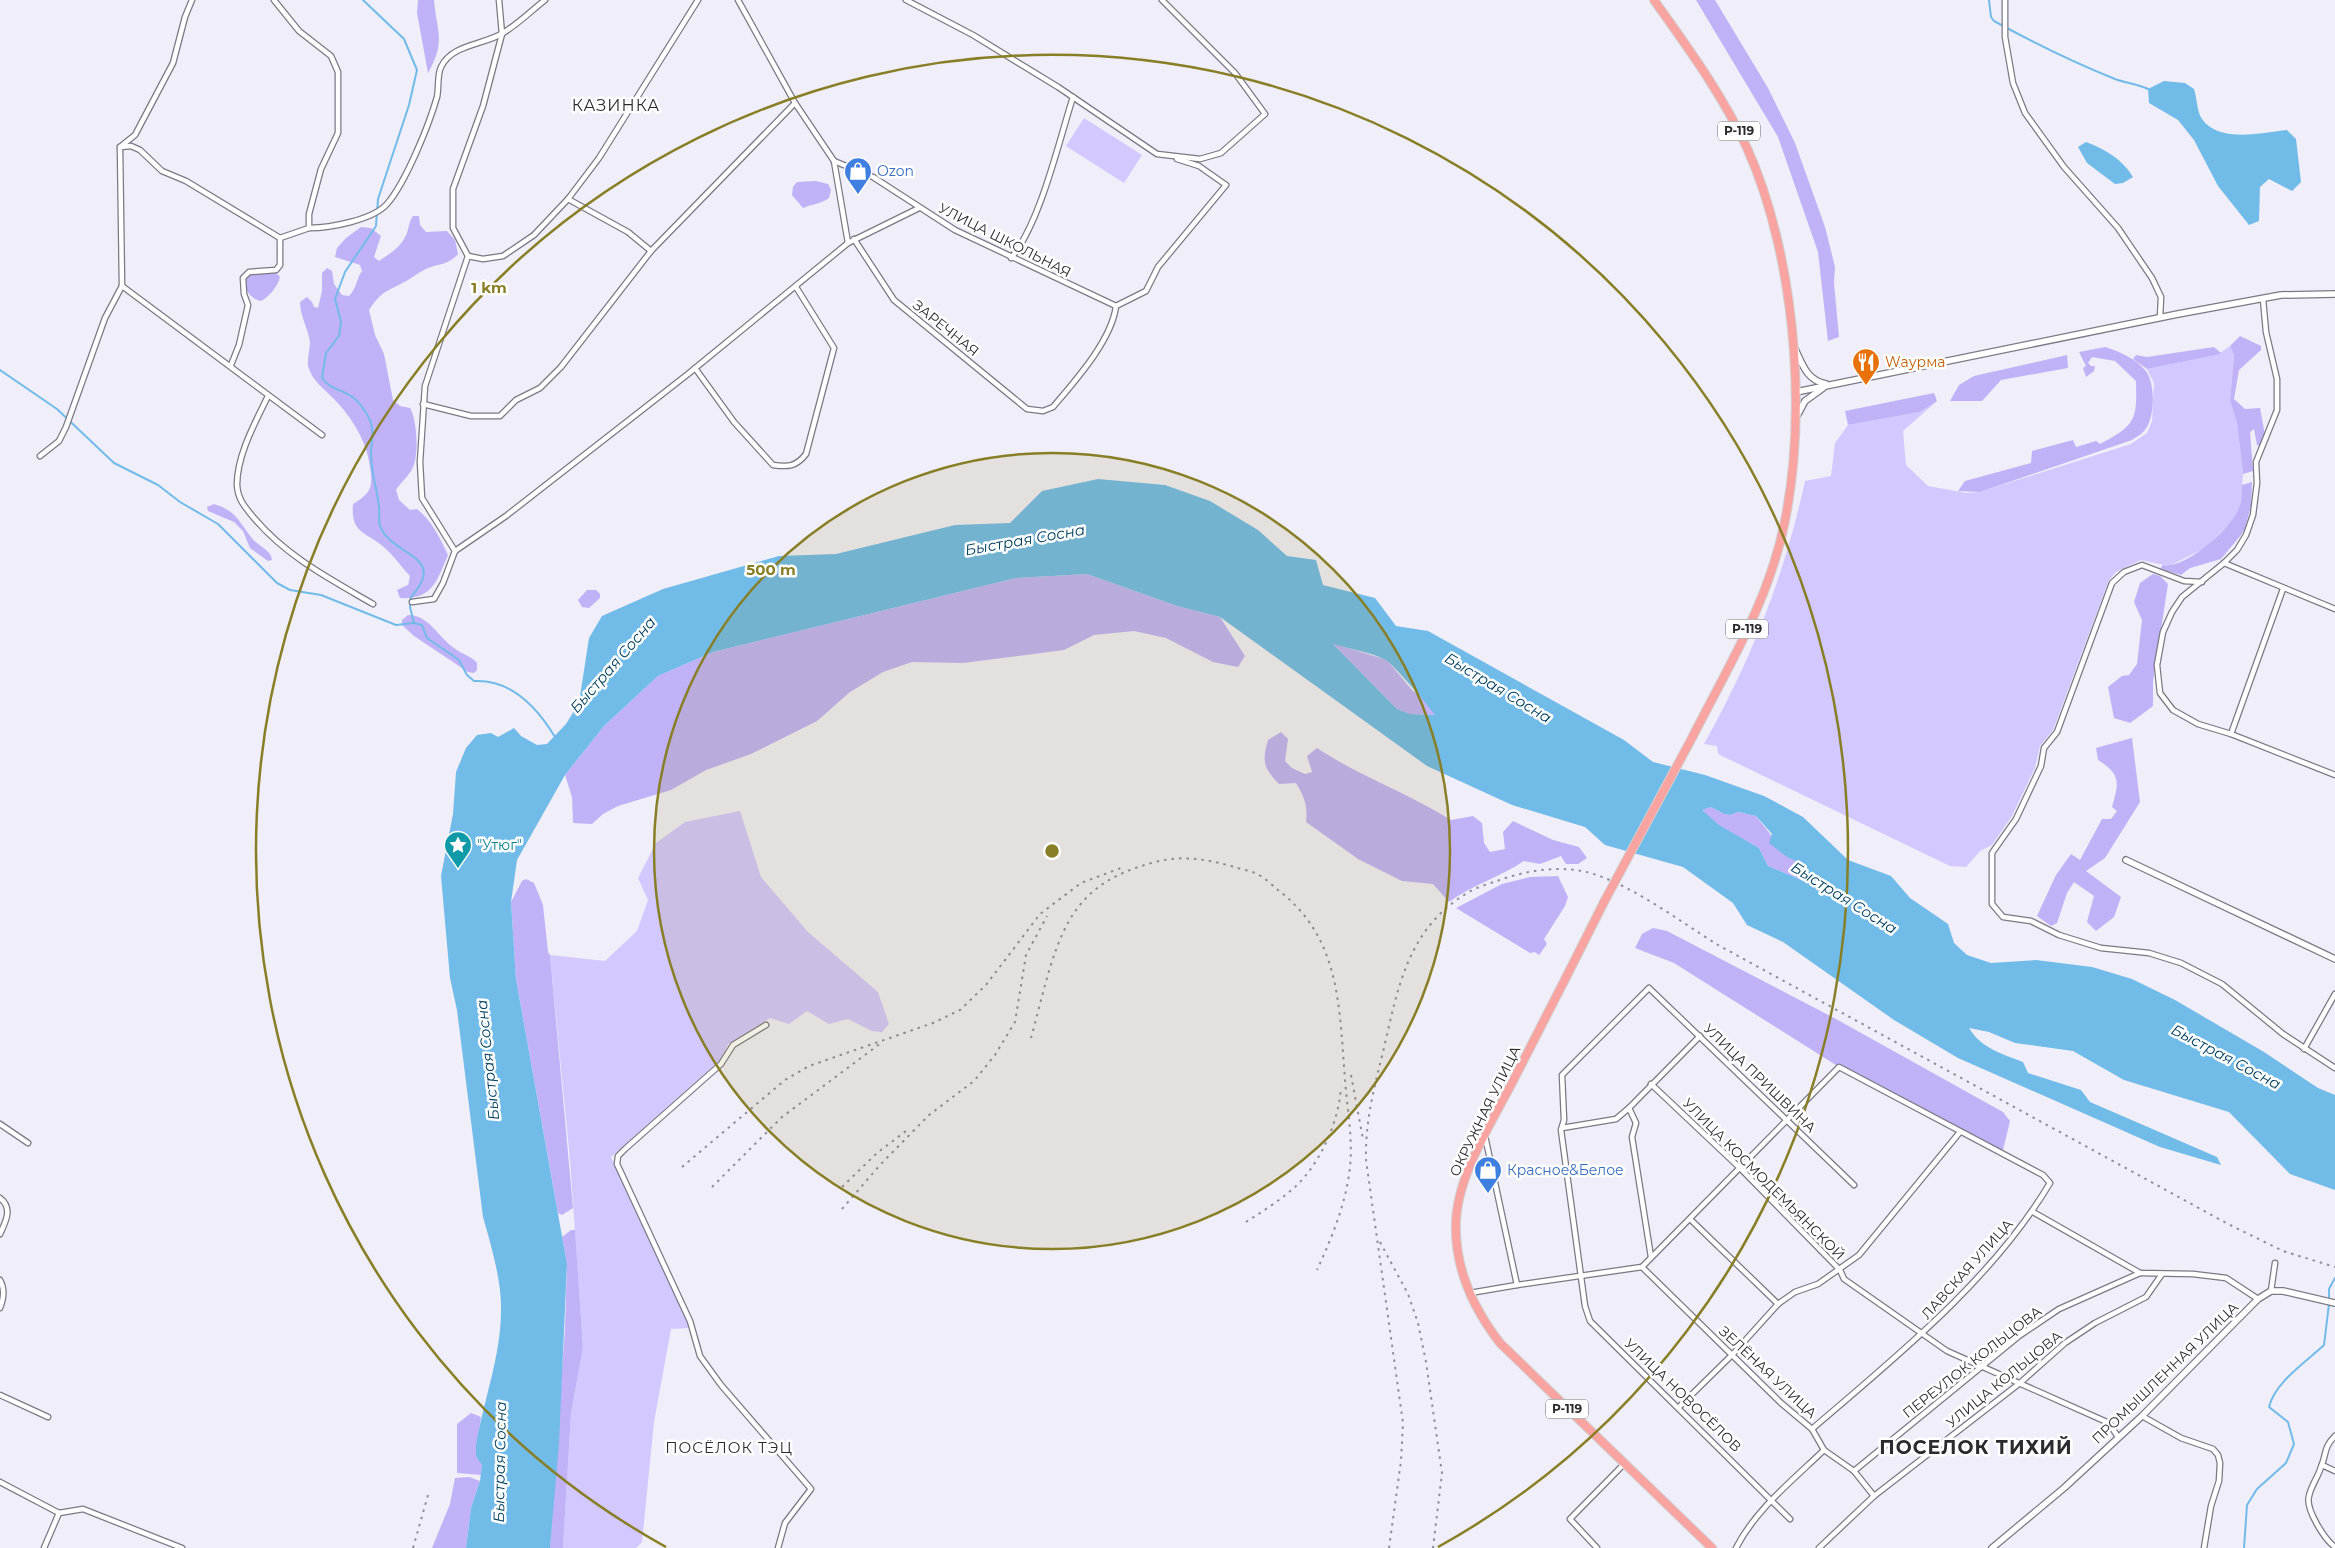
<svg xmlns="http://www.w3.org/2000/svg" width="2335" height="1548" viewBox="0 0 2335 1548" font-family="Montserrat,sans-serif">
<rect width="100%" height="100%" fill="#f0eef9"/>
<g fill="#d3c8ff">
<path d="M1084,118L1142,155L1124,183L1066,146Z"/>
<path d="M2230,346L2234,355L2230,401L2237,423L2243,474L2240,508L2232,521L2205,548L2169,566L2141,560L2116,572L2109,580L2053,730L2040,746L2035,768L2012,816L1992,845L1980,851L1966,867L1950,866L1718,754L1717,746L1704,744C1752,658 1784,577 1805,481L1831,476L1835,443L1848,425L1920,412L1937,401L1903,431L1906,465L1928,486L1966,493L1980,492L2131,444L2147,433L2152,421L2154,383L2147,369L2217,355Z"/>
<path d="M740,811L761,877L808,932L878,992L889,1024L882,1032L872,1031L848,1019L829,1024L807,1011L789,1024L770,1018L728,1044L721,1059L611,1157L690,1328L671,1329L654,1422L642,1542L636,1548H563L571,1413L583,1348L570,1159L550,955L605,961L637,931L648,900L638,878L656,843L685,822Z"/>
</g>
<g fill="#c1b2f8">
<path d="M418,0H434C437,33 446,42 428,73L417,13Z"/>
<path d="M1696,0H1715L1768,88L1795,143L1825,227L1835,267L1834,283L1839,337L1828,341L1818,252L1778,137Z"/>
<path d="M816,181L828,184L831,190L829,198C821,204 812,204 803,208L792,195L793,187L797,182Z"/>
<path d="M413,216H419L420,225L426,232L447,231L455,240L458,254C448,266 437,263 424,270C418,273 413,277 408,280C387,292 383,289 369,310L375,335L384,354L393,400L400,406L410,408C417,419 419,455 413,467C410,475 401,482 396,490L399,500L410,510L417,509C432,521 440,538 448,555C437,580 433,600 400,598L397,590L408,585L410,576C402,568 395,557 386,549C368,532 350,535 353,504C371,493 373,488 370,467C367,441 351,416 333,398C324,389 313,381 309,369C306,362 310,350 310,342C308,328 300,316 300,302L307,297L312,302L314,307L318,308L322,291V273L327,268L332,271L334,284L342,295L349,296C357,288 356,279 362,271L360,265L335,257L337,248L346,238L361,227L371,228L381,236L374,257L379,261C388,255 399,248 404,239C409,232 408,223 413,216Z"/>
<path d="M276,273L280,277C278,286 269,297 261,301C250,299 242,288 247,277L251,275Z"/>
<path d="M2240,336L2261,346V350L2239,370L2234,399L2245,409L2260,408L2265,435L2260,446L2257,445L2254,429L2250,432L2253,471L2243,474L2237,423L2230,401L2234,355L2230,346Z"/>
<path d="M2105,347C2119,351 2136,359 2145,370C2156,383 2155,417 2145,430C2142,434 2136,437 2132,440L1980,492L1958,491L1965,481L2031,463L2032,451L2073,440L2076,447L2096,441L2100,444C2136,425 2137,420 2136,381L2115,361L2092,357L2088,363L2091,366H2095L2094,371L2086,377L2083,368L2086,366L2079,352Z"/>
<path d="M2214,347L2221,353L2217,355L2147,369L2133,359L2136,355L2147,357Z"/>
<path d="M2067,355L2068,368L2001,380L1982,401H1950L1959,385L1974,376Z"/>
<path d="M1934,393L1937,401L1920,412L1848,425L1845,411Z"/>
<path d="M2252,482L2251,506L2245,528L2241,535L2221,559L2190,568L2181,575L2160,569L2163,565C2184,570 2232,528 2239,508C2242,501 2241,492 2242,485Z"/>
<path d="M214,504C236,511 238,520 251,537C257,546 271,549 272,560L268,561L250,548L243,531L234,522L208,511L207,507Z"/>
<path d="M1087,574L1177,606L1220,617L1245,656L1238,667L1213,662L1166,638L1134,631L1094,635L1064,650L963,663L912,662L883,672L850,692L817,721L751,754L706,770L671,790L618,806L603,814L592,824L573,823L572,797L565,775L604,726L658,676L713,652L1016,578Z"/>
<path d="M2153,574L2160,576L2168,584L2153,681V706L2130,723L2114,718L2108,687L2122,676L2129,675L2137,664L2142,620L2134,602L2140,583Z"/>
<path d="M587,590H596L600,594V598L589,608L582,607L578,600Z"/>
<path d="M408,615C429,615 438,637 454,648C462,654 471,656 477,663V670L474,673L468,672L414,636L402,625V620Z"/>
<path d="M1332,643L1387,660L1412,690L1427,702L1436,715L1410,714L1397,709Z"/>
<path d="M1281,732L1288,739L1285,761L1292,768L1305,774L1312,772L1307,756L1317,748C1359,776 1408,793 1451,820L1473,816L1482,823L1484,843L1490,852L1505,849L1503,832L1513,821L1553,840L1579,847L1587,858L1578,864H1566L1561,856L1540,864L1524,861C1500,877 1472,885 1449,902L1433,884L1402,881L1358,859L1306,822C1308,806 1304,796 1296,783L1279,784C1263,767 1262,762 1268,740Z"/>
<path d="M2132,738L2140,802L2105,858L2086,871L2121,897L2114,917L2096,931L2087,922L2094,896L2074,882L2067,893L2057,923L2051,926L2037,916L2056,875L2071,854L2080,860L2102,819H2111L2117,811L2112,807C2119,783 2121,774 2098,760L2096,748Z"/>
<path d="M1711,807L1724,814L1730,815L1738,812L1756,816L1789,858L1801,861L1807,869L1809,883L1768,866L1759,848L1718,825L1701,810Z"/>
<path d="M1558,876L1568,897L1565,906L1544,939L1547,944L1539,955L1535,952L1530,953L1456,908L1502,884L1530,877Z"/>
<path d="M526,879L534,883L543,905L548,952L550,955L573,1208L562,1215L558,1213L516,979L511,902L522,881Z"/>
<path d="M1653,928L1667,931L1836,1019L2003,1112L2010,1121L2002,1154L1839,1067L1674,963L1635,948L1642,934Z"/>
<path d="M571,1230H575L583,1348L571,1413L563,1548H550L565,1328L567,1264L562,1237Z"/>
<path d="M471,1413L481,1417L476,1456L482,1464L481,1475L457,1473V1424Z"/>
<path d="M469,1477L480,1481L471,1508L466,1548H432L450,1504L455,1478Z"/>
</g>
<g fill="#71bbe9" fill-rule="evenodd">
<path d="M2164,81L2185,83L2194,89C2197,98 2197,113 2202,119C2218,143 2263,133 2287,130L2296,139L2301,182L2292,191L2269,179L2260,187L2259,221L2249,225L2218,186L2194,140L2178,120L2149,103L2148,89Z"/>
<path d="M2086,142C2105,149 2122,159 2133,177L2123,183L2115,184L2087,163L2078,147Z"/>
<path d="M1098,479L1165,485L1210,501L1258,530L1287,556L1316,560L1323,585L1375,598L1396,626L1428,631L1624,740L1653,762L1705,775L1764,796L1803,817L1848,860L1891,876L1910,898L1948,924L1954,943L1967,955L1991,963L2036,960L2092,967L2132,979L2175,1000L2264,1052L2318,1088L2335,1095V1190L2290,1174L2229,1112L2124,1080L2073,1051L2015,1043L1989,1032L1969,1028C1981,1048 2002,1054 2023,1062L2028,1073L2081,1090L2090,1102L2217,1157L2221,1165L2160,1147L1958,1058L1894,1020L1783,942L1747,925L1733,903L1683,867L1605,845L1585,827L1512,805L1427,766L1220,617L1177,606L1087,574L1016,578L713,652L658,676L604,726L565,775L517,860L511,902L516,979L567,1264L559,1443L550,1548H466L471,1508L480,1481L482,1465L476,1456V1446C483,1402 501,1356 501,1311C502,1282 491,1245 483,1217L457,1010L450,978L441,876L453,814L456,772L466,748L477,735L491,733L498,737L514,728L521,736L537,745L547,744L566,724L579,703L589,638L602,616L663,589L779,556L836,554L955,525L1010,523L1042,491ZM1333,644C1350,649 1370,652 1386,660C1391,662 1431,708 1435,715L1410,714L1397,709ZM1711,807L1724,814L1730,815L1738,812L1756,816L1772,834L1769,843C1776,848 1782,854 1789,858C1806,866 1806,860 1809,883L1768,866L1759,848L1719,825L1702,810Z"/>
</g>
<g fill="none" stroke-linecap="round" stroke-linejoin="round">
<g stroke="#71bbe9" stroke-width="2">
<path d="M363,0L404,39L417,70L409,105L378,199L376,226L345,272L335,299L341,322L339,336L326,353L322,378C330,389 340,389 351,396C359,401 368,414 371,423C374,433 372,440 371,450C370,469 377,488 379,507C380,513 378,520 380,526C392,557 449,555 411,597L410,607L414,623"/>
<path d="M1989,0L1991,17L1994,21C2034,43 2073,62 2115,79C2126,83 2137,84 2148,89"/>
<path d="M0,370L57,409L114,463L158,485L180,502L218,524L277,583L290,590L321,595L396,625L414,623L422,625L427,638L459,660L467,675L474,681C511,679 537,707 555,737"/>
<path d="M2329,1299V1289L2335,1278"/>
<path d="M2244,1548L2247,1505L2257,1489L2286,1463L2294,1444L2288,1422L2269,1407C2275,1382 2306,1362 2324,1345L2329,1304"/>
</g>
<g stroke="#7b7983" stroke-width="7">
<g id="street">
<path d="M738,0L795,103L834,161L848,243"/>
<path d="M906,0L973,35L1058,87L1157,154L1200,159L1221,153L1265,114L1235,73L1162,0"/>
<path d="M2005,0V37L2013,83L2025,113L2064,167L2118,228L2152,278L2161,297L2160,317"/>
<path d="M120,147L131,146L140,150L162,171L186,181L280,238"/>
<path d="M834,161L873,177L955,230L1116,306"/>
<path d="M568,199L628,232L651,251"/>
<path d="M309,228C330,228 373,220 387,204C406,182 429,125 437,97C439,88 437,75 441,67C452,44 484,45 503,33C518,24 531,11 545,0"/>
<path d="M854,239L894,300L1027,409L1043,411L1053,407C1075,381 1112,340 1116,306"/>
<path d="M468,256L483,259L503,256L534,235L568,199L599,158L698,0"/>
<path d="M1011,258C1040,224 1059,141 1073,97"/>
<path d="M122,286L322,435"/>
<path d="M2263,299L2266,332L2277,379V410L2256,462L2257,483L2253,515L2246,535L2237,550L2224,563L2182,597L2172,612L2163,632L2157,665L2160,693L2173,710L2198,724L2231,734L2335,775"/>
<path d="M1116,306L1146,291L1158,267L1226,185L1199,166L1177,159"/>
<path d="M231,365L239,345L248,305L244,294L243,278L249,272L276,270L280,265V238L309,228V214L321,169L338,133V72L331,56L299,31L274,0"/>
<path d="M695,368L734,422L773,465C788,467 796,467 806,454L834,348L796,287"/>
<path d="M268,396C255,423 237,455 237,485C238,500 245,507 254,518C287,557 330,579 373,604"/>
<path d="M423,404L471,416H500L516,400L540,388L561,367L651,251L795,103"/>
<path d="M40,456L59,441L66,427L105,318L122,286L120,147L135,135L173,63L185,17L192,0"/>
<path d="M455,551L422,498L420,462L425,386L468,256L453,228V189L483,106L502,34L499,0"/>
<path d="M2224,563L2335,609"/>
<path d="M2202,582L2184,581L2142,565L2124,572L2112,583L2057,732L2044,748L2041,766L2016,819L1992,853V904L2003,917L2031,921L2059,935L2101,948L2149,953L2181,963L2222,984L2283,1034L2335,1068"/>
<path d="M412,602L434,599L443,583L455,551L506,516L688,374L848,243L919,208"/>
<path d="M2231,734L2283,589"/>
<path d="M766,1025L733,1045L721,1064L625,1149L618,1156L617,1164L690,1321L700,1356L721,1385L811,1489L785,1523L778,1548"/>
<path d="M2304,1049L2335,994"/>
<path d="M1651,1084L1740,1168L1840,1270L1844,1279L1947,1351L2109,1423L2118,1437"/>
<path d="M0,1124L28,1143"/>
<path d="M1562,1128L1616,1119L1629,1108"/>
<path d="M1485,1136L1517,1285"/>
<path d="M0,1198C13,1208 6,1221 0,1234"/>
<path d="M2033,1212L2140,1273L2193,1274L2226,1278L2258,1299"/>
<path d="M1690,1219L1778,1304"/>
<path d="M1651,1257L1632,1137L1636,1123L1629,1108L1700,1036"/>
<path d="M1642,1267L1781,1403L1812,1429L1824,1450L1854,1471L1874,1496"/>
<path d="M0,1280C5,1289 4,1298 0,1308"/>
<path d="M2271,1291L2275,1263"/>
<path d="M1470,1293L1517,1285L1642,1267L1839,1067L2043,1175L2050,1183C1992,1280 1897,1356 1812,1429"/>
<path d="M0,1395L48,1417"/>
<path d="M1679,1407L1732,1355L1778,1304L1795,1292L1818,1284L1859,1255L1960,1132"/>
<path d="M2142,1416L2181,1438L2213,1449L2218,1455L2220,1463L2219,1481L2211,1506L2204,1548"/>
<path d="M2335,1436C2323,1448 2327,1453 2321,1467C2318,1477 2311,1486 2309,1496C2305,1509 2325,1540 2335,1547"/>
<path d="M2322,1465L2335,1471"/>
<path d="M1854,1471L2019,1336L2059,1309L2140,1273"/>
<path d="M0,1482L59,1513L83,1509L182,1548"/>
<path d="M1790,1519L1590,1321L1585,1306L1561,1130L1564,1120L1562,1075L1649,988L1854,1185"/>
<path d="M44,1548L59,1513"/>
<path d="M1597,1548L1570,1519L1624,1464"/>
<path d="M1736,1548C1756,1509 1793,1480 1824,1450"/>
<path d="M1819,1548L1874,1496L2020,1383L2065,1343L2095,1323L2146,1297L2162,1274"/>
</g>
</g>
<g stroke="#7b7983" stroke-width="8">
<g id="secondary">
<path d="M1795,349C1803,366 1807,380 1826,384"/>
<path d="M1796,392L2178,314L2281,295L2335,294"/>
<path d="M1798,414L1805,401L1823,388"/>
<path d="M2126,860L2335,959"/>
<path d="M1992,1548L2064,1488L2142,1416L2258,1299L2271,1291H2283L2335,1303"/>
</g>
</g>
<g stroke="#d0d0d1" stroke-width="10">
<g id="highway">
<path d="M1654,0C1688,48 1722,94 1747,148C1798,261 1812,441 1775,560C1756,622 1722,679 1693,736"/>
<path d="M1604,902C1574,962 1544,1021 1513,1081C1492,1122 1458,1174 1456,1221C1454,1266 1473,1308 1500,1343L1712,1548"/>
</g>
</g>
<use href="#street" stroke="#fff" stroke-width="4.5"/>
<use href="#secondary" stroke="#fff" stroke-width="5.5"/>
<use href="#highway" stroke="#faa4a1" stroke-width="8"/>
<g stroke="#8f8e95" stroke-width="2" stroke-dasharray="2.5 5" stroke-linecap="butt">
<path d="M1031,1038C1041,1003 1051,952 1069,921C1089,886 1118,872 1155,862C1182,855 1205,859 1231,866C1239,869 1249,870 1257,874C1264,877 1272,885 1278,890C1341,938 1339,1007 1345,1079C1347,1108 1353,1138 1350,1167C1346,1204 1332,1237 1317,1270"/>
<path d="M1351,1075L1363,1139"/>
<path d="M682,1167L785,1080L809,1066L933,1023L960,1010L986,985L1040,914L1081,883L1121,868"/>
<path d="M712,1187L782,1117L881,1043"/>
<path d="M842,1187L877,1153L906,1131"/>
<path d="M842,1209L880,1165L929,1115L974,1081L995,1055L1015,1022L1026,955L1047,916"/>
<path d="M1246,1222C1263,1211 1281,1200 1296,1186C1321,1162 1339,1121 1341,1087"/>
<path d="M1380,1242L1408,1294L1418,1323L1426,1362L1442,1473L1433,1548"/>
<path d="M413,1548L428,1495"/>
<path d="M1389,1548L1401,1461L1403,1423L1366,1160C1365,1122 1374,1088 1383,1052C1398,988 1407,928 1469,892C1477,887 1488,884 1497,881C1524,871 1554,866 1582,871C1626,880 1679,921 1718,945L2228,1224L2283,1251L2335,1267"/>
</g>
<g stroke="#d0d0d1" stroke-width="10" stroke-linecap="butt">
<path id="highway-bridge" d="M1604,902L1693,736"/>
</g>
<use href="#highway-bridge" stroke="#faa4a1" stroke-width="8"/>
</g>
<circle cx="1052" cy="851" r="398" fill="#887e25" fill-opacity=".12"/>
<g fill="none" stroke="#887e25" stroke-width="2.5">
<circle cx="1052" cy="851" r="398"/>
<path d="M666 1547A796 796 0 1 1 1438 1547"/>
</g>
<defs>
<g id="shop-pin" transform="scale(1.4375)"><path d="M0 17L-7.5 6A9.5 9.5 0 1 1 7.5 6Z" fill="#3f7fe0" stroke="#fff"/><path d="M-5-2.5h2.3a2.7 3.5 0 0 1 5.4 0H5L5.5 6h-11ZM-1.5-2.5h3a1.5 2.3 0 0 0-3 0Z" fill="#fff"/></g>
<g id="restaurant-pin" transform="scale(1.4375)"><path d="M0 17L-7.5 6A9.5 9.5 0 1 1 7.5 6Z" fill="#e8710a" stroke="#fff"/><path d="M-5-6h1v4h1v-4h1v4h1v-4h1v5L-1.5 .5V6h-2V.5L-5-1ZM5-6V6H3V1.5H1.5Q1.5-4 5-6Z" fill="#fff"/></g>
<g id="sight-pin" transform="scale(1.4375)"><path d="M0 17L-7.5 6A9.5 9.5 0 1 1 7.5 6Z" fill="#0f9aa8" stroke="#fff"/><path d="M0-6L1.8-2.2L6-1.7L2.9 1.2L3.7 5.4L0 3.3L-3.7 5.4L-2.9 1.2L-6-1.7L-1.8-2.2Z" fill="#fff"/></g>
</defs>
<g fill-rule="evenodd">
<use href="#shop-pin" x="858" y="171"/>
<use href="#restaurant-pin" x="1866" y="362"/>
<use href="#sight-pin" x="458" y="845"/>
<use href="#shop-pin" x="1488" y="1170"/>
</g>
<g text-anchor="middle" stroke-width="5" stroke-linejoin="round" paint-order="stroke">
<g fill="#fff" stroke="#6b6b6d" stroke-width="1">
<rect x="1718" y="121.5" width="42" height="19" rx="4"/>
<rect x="1726" y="619.5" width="42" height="19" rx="4"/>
<rect x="1546" y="1399.5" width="42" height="19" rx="4"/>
</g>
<g font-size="12" font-weight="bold" fill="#2b2b2f">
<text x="1739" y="135">Р-119</text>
<text x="1747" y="633">Р-119</text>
<text x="1567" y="1413">Р-119</text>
</g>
<g font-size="14" fill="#366cbe" stroke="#fff" text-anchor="start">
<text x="877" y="176">Ozon</text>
<text x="1507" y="1175">Красное&amp;Белое</text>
</g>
<g font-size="14" fill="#2b2b2f" stroke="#fff">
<text transform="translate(1005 240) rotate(27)" y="5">УЛИЦА ШКОЛЬНАЯ</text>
<text transform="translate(946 328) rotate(39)" y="5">ЗАРЕЧНАЯ</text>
<text transform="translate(1760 1078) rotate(44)" y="5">УЛИЦА ПРИШВИНА</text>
<text transform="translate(1485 1111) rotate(-64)" y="5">ОКРУЖНАЯ УЛИЦА</text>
<text transform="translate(1764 1179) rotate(45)" y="5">УЛИЦА КОСМОДЕМЬЯНСКОЙ</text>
<text transform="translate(1967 1269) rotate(-48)" y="5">ЛАВСКАЯ УЛИЦА</text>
<text transform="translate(1972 1362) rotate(-38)" y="5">ПЕРЕУЛОК КОЛЬЦОВА</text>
<text transform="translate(1768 1372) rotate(43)" y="5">ЗЕЛЁНАЯ УЛИЦА</text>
<text transform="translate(2165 1373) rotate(-44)" y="5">ПРОМЫШЛЕННАЯ УЛИЦА</text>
<text transform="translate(2004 1379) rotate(-39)" y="5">УЛИЦА КОЛЬЦОВА</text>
<text transform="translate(1683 1395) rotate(44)" y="5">УЛИЦА НОВОСЁЛОВ</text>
</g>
<g font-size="14" fill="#c56008" stroke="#fff" text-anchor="start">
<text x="1885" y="367">Wаурма</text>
</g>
<g font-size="14" fill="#0d838f" stroke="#fff" text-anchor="start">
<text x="477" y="850">"Утюг"</text>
</g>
<g font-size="15" font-style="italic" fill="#00415f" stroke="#fff">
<text transform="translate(1025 540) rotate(-10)" y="5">Быстрая Сосна</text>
<text transform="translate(613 665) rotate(-49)" y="5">Быстрая Сосна</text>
<text transform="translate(1498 688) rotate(31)" y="5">Быстрая Сосна</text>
<text transform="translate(1844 898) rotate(32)" y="5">Быстрая Сосна</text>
<text transform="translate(2226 1057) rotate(28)" y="5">Быстрая Сосна</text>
<text transform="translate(488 1060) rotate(-96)" y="5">Быстрая Сосна</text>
<text transform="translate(500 1462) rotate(-89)" y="5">Быстрая Сосна</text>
</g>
<g font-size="15" letter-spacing="1" fill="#2b2b2f" stroke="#fff">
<text x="729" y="1453">ПОСЁЛОК ТЭЦ</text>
</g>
<g font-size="16" letter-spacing="1" fill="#2b2b2f" stroke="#fff">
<text x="616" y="111">КАЗИНКА</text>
</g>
<g font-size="19" font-weight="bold" letter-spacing="1" fill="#2b2b2f" stroke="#fff">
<text x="1976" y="1454">ПОСЕЛОК ТИХИЙ</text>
</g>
</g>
<circle cx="1052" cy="851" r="8" fill="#887e25" stroke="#fff" stroke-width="2.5"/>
<g font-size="15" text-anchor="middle" font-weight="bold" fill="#887e25" stroke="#fff" stroke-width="5" stroke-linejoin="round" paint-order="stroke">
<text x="489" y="293">1 km</text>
<text x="771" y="575">500 m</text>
</g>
</svg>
